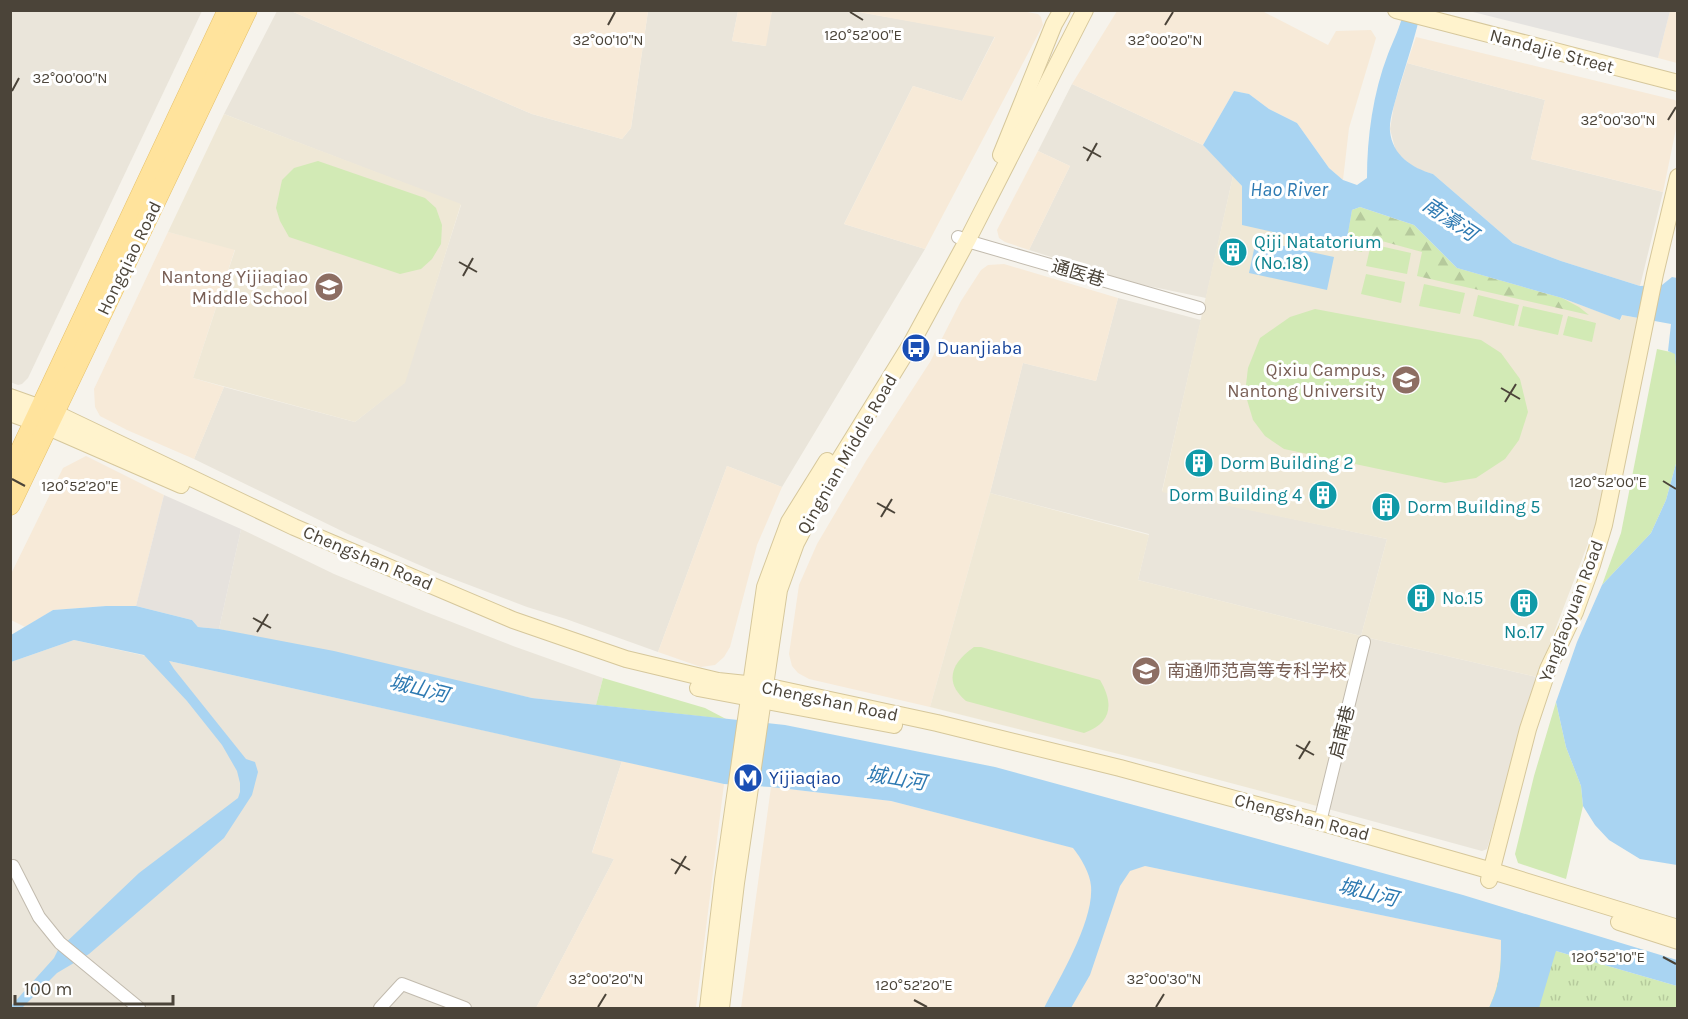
<svg xmlns="http://www.w3.org/2000/svg" width="1688" height="1019" viewBox="0 0 1688 1019" font-family="Karla,'Noto Sans SC',sans-serif">
<defs>
<pattern id="forest-firs" width="22" height="20" patternUnits="userSpaceOnUse" patternTransform="scale(1.5)"><rect width="22" height="20" fill="#d2eab5"/><path d="M5 1l3.5 6h-7zM16 11l3.5 6h-7z" fill="#b6ca9c"/></pattern>
<pattern id="park-tufts" width="24" height="20" patternUnits="userSpaceOnUse" patternTransform="scale(1.5)"><rect width="24" height="20" fill="#d2eab5"/><path d="M3 7l-1-3M5 7V3M7 7l1-3M15 17l-1-3M17 17v-4M19 17l1-3" fill="none" stroke="#b6ca9c"/></pattern>
</defs>
<rect width="100%" height="100%" fill="#f6f3ec"/>
<g fill="#eae5da">
<path d="M11,10L202,11L28,378L22,384L18,385L10,382Z"/>
<path d="M772,10L853,11L995,36L962,101L913,86L844,224L925,249L782,487L727,466L658,652L566,619L527,607L440,574L348,534L194,459L224,387L355,422L404,383L461,205L224,114L277,11H291L532,114L622,139L631,128L648,11H738L732,41L765,46Z"/>
<path d="M1407,63L1545,100L1531,159L1663,192L1640,286L1561,261L1513,243L1433,174L1422,171L1411,165L1396,152L1390,129L1394,105Z"/>
<path d="M1072,84L1203,145L1233,176L1206,298L1134,283L1029,250L1070,166L1038,151Z"/>
<path d="M1118,298L1201,320L1162,491L1387,539L1361,636L1537,677L1487,849L1482,851L1317,806L1361,636L1138,580L1149,534L990,493L1023,363L1096,381Z"/>
<path d="M241,529L334,574L426,612L513,646L603,678L596,705L532,698L219,629Z"/>
<path d="M74,640L622,761L592,852L614,859L536,1008H11V662Z"/>
</g>
<g fill="#f7ead8">
<path d="M1016,10L1038,14L1041,17L1043,25L925,249L844,224L913,86L962,101L995,37L853,11Z"/>
<path d="M291,11H648L631,128L622,139L532,114Z"/>
<path d="M738,11H772L766,46L732,41Z"/>
<path d="M1117,11H1265L1264,12L1328,45L1336,31L1371,30L1376,38L1349,128L1343,180L1329,168L1297,123L1269,109L1249,94L1234,91L1203,145L1072,84Z"/>
<path d="M1670,11H1677V63L1658,58Z"/>
<path d="M1416,37L1675,100L1677,102V124L1663,192L1531,159L1545,100L1407,63Z"/>
<path d="M1038,151L1070,166L1029,250L1005,242L999,238L997,230Z"/>
<path d="M168,232L235,249L193,378L224,387L194,459L127,430L100,416L95,407L94,389Z"/>
<path d="M1004,264L1118,298L1096,381L1023,363L990,493L930,707L809,679L798,673L792,666L789,654L799,585L817,544L866,461L930,362L961,301L981,270L988,265Z"/>
<path d="M86,456L164,495L136,606H106L53,610L25,627L11,620L10,576L63,468Z"/>
<path d="M727,466L782,487L757,545L730,647L724,657L715,665L701,667L658,652Z"/>
<path d="M622,761L724,784L696,1008H536L614,859L592,853Z"/>
<path d="M771,787L891,801L1145,866L1502,940L1501,972L1494,998L1489,1008H741Z"/>
</g>
<path fill="#e6e2dd" d="M164,495L241,529L219,629L198,627L192,620L136,606Z"/>
<g fill="#efe8d6">
<path d="M224,114L461,204L405,383L355,422L193,378L235,250L168,232Z"/>
<path d="M1233,176L1242,186V225L1352,210L1457,268L1562,298L1621,320L1622,315L1638,318L1597,520L1537,677L1361,636L1317,806L1159,764L930,707L990,493L1149,535L1138,580L1361,636L1387,539L1162,492Z"/>
</g>
<g fill="#d2eab5">
<path d="M318,161L425,198L436,208L442,225L441,244L432,259L421,269L400,274L289,237L280,221L276,208L282,180L294,168Z"/>
<path d="M1371,244L1411,253L1407,274L1366,266Z"/>
<path d="M1366,274L1405,282L1401,303L1361,294Z"/>
<path d="M1424,284L1465,293L1460,314L1419,306Z"/>
<path d="M1478,295L1519,305L1514,326L1473,316Z"/>
<path d="M1523,306L1563,315L1558,335L1518,326Z"/>
<path d="M1315,309L1481,340L1501,353L1520,379L1528,412L1519,440L1505,459L1476,478L1445,483L1284,449L1265,436L1253,420L1245,393L1248,368L1260,338L1290,317Z"/>
<path d="M1568,316L1596,323L1592,342L1563,335Z"/>
<path d="M1657,349L1675,353L1678,379L1677,460L1666,500L1651,533L1602,585L1621,533Z"/>
<path d="M974,647H981L1100,680C1114,704 1112,723 1084,733L966,701C943,682 952,662 974,647Z"/>
<path d="M603,678L705,708L726,719L596,705Z"/>
<path d="M1556,702L1566,747L1581,786L1583,806L1566,879L1518,863L1515,854L1534,776Z"/>
</g>
<path fill="url(#forest-firs)" d="M1360,207L1414,225L1457,268L1562,298L1579,307L1589,315L1417,276L1422,252L1367,237L1362,252L1339,247L1347,239L1352,210Z"/>
<path fill="url(#park-tufts)" d="M1502,940L1556,951L1677,986V1008H1489C1500,984 1501,967 1502,940Z"/>
<path fill="#e5e3e0" d="M1469,11H1670L1658,58Z"/>
<g fill="#a9d4f2">
<path d="M1404,11H1421C1415,38 1406,64 1398,91C1395,103 1389,119 1390,131C1392,155 1412,168 1433,174L1513,243L1561,261L1640,286L1662,285L1672,277L1677,278V379L1675,354L1668,351L1671,324L1622,315L1620,320L1562,298L1457,268L1414,225L1360,207L1352,210L1347,239L1339,247L1242,225V186L1203,145L1234,91L1249,94L1269,109L1297,123L1329,168L1343,180L1357,185L1367,178C1367,137 1373,93 1388,54C1394,39 1400,27 1404,11Z"/>
<path d="M1256,240L1334,257L1327,290L1249,273Z"/>
<path d="M1677,432L1678,865H1677L1640,859L1609,840L1595,825L1583,806L1581,786L1566,747L1556,702L1577,642L1602,585L1651,533L1666,500L1677,460Z"/>
<path d="M106,606H136L192,620L198,627L219,629L334,651L532,698L785,725L995,767L1463,895L1677,960V986L1556,951L1539,1008H1489C1501,983 1501,967 1501,940L1145,866L1130,871L1120,886L1090,975L1071,1008H1044C1060,977 1094,921 1091,886C1090,873 1081,858 1073,848L891,801L771,787L724,784L169,661L174,669L246,759L255,762L258,772L252,795L224,838L89,954L57,973L22,1008H11V1006L54,958L58,950L139,873L238,798L240,792V783L237,771L222,745L187,701L144,655L74,640L11,662V635L53,610Z"/>
</g>
<g fill="none" stroke-linecap="round" stroke-linejoin="round">
<g stroke="#c2bbae" stroke-width="14">
<g id="street">
<path d="M958,237L967,241L1199,308"/>
<path d="M1320,822L1364,642"/>
<path d="M13,866L39,917L60,943L139,1008"/>
<path d="M380,1008L402,984L465,1008"/>
</g>
</g>
<g stroke="#d6c79b" stroke-width="18">
<g id="secondary">
<path d="M1396,10L1678,83"/>
<path d="M1001,155L1054,24L1062,10"/>
<path d="M10,397L55,413L294,527L513,620L626,659L718,681L765,686L937,723L1120,768L1320,822L1492,871L1678,928"/>
<path d="M10,413L48,427L181,485"/>
<path d="M698,688L894,725"/>
<path d="M1489,880L1528,729L1548,669L1575,612L1592,565L1604,525L1655,274L1678,177"/>
<path d="M1619,922L1678,941"/>
<path d="M708,1008L723,880L765,587L789,522L827,461"/>
<path d="M721,1008L736,883L779,590L796,543L840,459L911,344L967,241L1085,10"/>
</g>
</g>
<g stroke="#e6c16a" stroke-width="21">
<g id="primary">
<path d="M10,473L228,10"/>
<path d="M10,505L247,10"/>
</g>
</g>
<use href="#street" stroke="#fff" stroke-width="12"/>
<use href="#secondary" stroke="#fff3cd" stroke-width="16"/>
<use href="#primary" stroke="#ffe39c" stroke-width="20"/>
</g>
<path fill="none" stroke="#4b4439" stroke-width="2" d="M850,12L863,20M608,25L615,12M1165,25L1173,12M12,91L19,78M1668,120L1676,107M1083,147L1101,157M1087,161L1097,143M459,262L477,272M463,276L473,258M1501,388L1520,399M1505,402L1516,384M12,479L25,486M1663,481L1676,489M877,503L895,513M881,517L892,499M253,618L271,628M257,632L268,614M1296,745L1314,755M1299,759L1310,741M671,859L690,870M675,874L686,856M1663,957L1676,964M914,1000L927,1007M598,1007L606,994M1156,1007L1164,994"/>
<defs>
<g id="building-disc" transform="scale(1.5)"><circle r="9.5" fill="#0f9aa8" stroke="#fff"/><path d="M-4-6H4V6H1V3H-1V6H-4ZM-2.5-4.3h1.7v1.8h-1.7ZM.8-4.3h1.7v1.8H.8ZM-2.5-1h1.7V.8h-1.7ZM.8-1h1.7V.8H.8Z" fill="#fff"/></g>
<g id="school-disc" transform="scale(1.5)"><circle r="9.5" fill="#8d6e63" stroke="#fff"/><path d="M0-5L7-2L0 1L-7-2ZM-4 1L0 2.5L4 1V4Q0 6-4 4Z" fill="#fff"/></g>
<g id="bus-disc" transform="scale(1.5)"><circle r="9.5" fill="#1a4fb4" stroke="#fff"/><path d="M-5-6H5V4H4V6H2V4H-2V6H-4V4H-5ZM-3.5-4V0h7V-4ZM-3.5 1.2v1.5H-2V1.2ZM2 1.2v1.5H3.5V1.2Z" fill="#fff"/></g>
<g id="university-disc" transform="scale(1.5)"><circle r="9.5" fill="#8d6e63" stroke="#fff"/><path d="M0-5L7-2L0 1L-7-2ZM-4 1L0 2.5L4 1V4Q0 6-4 4Z" fill="#fff"/></g>
<g id="metro-disc" transform="scale(1.5)"><circle r="9.5" fill="#1a4fb4" stroke="#fff"/><path d="M-5.5 5V-5H-3L0 0L3-5H5.5V5H3V-.5L0 4L-3-.5V5Z" fill="#fff"/></g>
</defs>
<g fill-rule="evenodd">
<use href="#building-disc" x="1233" y="252"/>
<use href="#school-disc" x="329" y="287"/>
<use href="#bus-disc" x="916" y="348"/>
<use href="#school-disc" x="1406" y="380"/>
<use href="#building-disc" x="1199" y="463"/>
<use href="#building-disc" x="1323" y="495"/>
<use href="#building-disc" x="1386" y="507"/>
<use href="#building-disc" x="1421" y="598"/>
<use href="#building-disc" x="1524" y="603"/>
<use href="#university-disc" x="1146" y="671"/>
<use href="#metro-disc" x="748" y="778"/>
</g>
<g text-anchor="middle" stroke-width="6" stroke-linejoin="round" paint-order="stroke">
<g font-size="18" fill="#4b4439" stroke="#fff">
<text transform="translate(1552 51) rotate(15)" y="6">Nandajie Street</text>
<text transform="translate(129 258) rotate(-64)" y="6">Hongqiao Road</text>
<text transform="translate(1078 273) rotate(16)" y="6">通医巷</text>
<text transform="translate(847 454) rotate(-60)" y="6">Qingnian Middle Road</text>
<text transform="translate(368 558) rotate(23)" y="6">Chengshan Road</text>
<text transform="translate(1571 611) rotate(-69)" y="6">Yanglaoyuan Road</text>
<text transform="translate(830 701) rotate(12)" y="6">Chengshan Road</text>
<text transform="translate(1342 732) rotate(-76)" y="6">启南巷</text>
<text transform="translate(1302 817) rotate(15)" y="6">Chengshan Road</text>
</g>
<g font-size="18" fill="#0d838f" stroke="#fff" text-anchor="start">
<text x="1254" y="248">Qiji Natatorium<tspan x="1254" dy="21">(No.18)</tspan></text>
<text x="1220" y="469">Dorm Building 2</text>
<text x="1302" y="501" text-anchor="end">Dorm Building 4</text>
<text x="1407" y="513">Dorm Building 5</text>
<text x="1442" y="604">No.15</text>
<text x="1524" y="638" text-anchor="middle">No.17</text>
</g>
<g font-size="18" fill="#785e54" stroke="#fff" text-anchor="end">
<text x="308" y="283">Nantong Yijiaqiao<tspan x="308" dy="21">Middle School</tspan></text>
<text x="1385" y="376">Qixiu Campus,<tspan x="1385" dy="21">Nantong University</tspan></text>
<text x="1167" y="677" text-anchor="start">南通师范高等专科学校</text>
</g>
<g font-size="18" fill="#164399" stroke="#fff" text-anchor="start">
<text x="937" y="354">Duanjiaba</text>
<text x="769" y="784">Yijiaqiao</text>
</g>
<g font-size="20" font-style="italic" fill="#2e7ab2" stroke="#fff">
<text x="1289" y="196">Hao River</text>
<text transform="translate(1450 219) rotate(34)" y="7">南濠河</text>
<text transform="translate(419 688) rotate(14)" y="7">城山河</text>
<text transform="translate(896 778) rotate(9)" y="7">城山河</text>
<text transform="translate(1368 892) rotate(14)" y="7">城山河</text>
</g>
</g>
<g font-size="15" text-anchor="middle" fill="#4b4439" stroke="#fff" stroke-width="6" stroke-linejoin="round" paint-order="stroke">
<text x="863" y="40">120°52'00"E</text>
<text x="608" y="45">32°00'10"N</text>
<text x="1165" y="45">32°00'20"N</text>
<text x="70" y="83">32°00'00"N</text>
<text x="1618" y="125">32°00'30"N</text>
<text x="1608" y="487">120°52'00"E</text>
<text x="80" y="491">120°52'20"E</text>
<text x="1608" y="962">120°52'10"E</text>
<text x="606" y="984">32°00'20"N</text>
<text x="1164" y="984">32°00'30"N</text>
<text x="914" y="990">120°52'20"E</text>
</g>
<rect width="1688" height="1019" fill="none" stroke="#4b4439" stroke-width="24"/>
<path d="M15 995v9h158v-9" fill="none" stroke="#4b4439" stroke-width="3"/>
<text x="24" y="995" font-size="18" fill="#4b4439" stroke="#ffffff" stroke-width="4.5" paint-order="stroke">100 m</text>
</svg>
